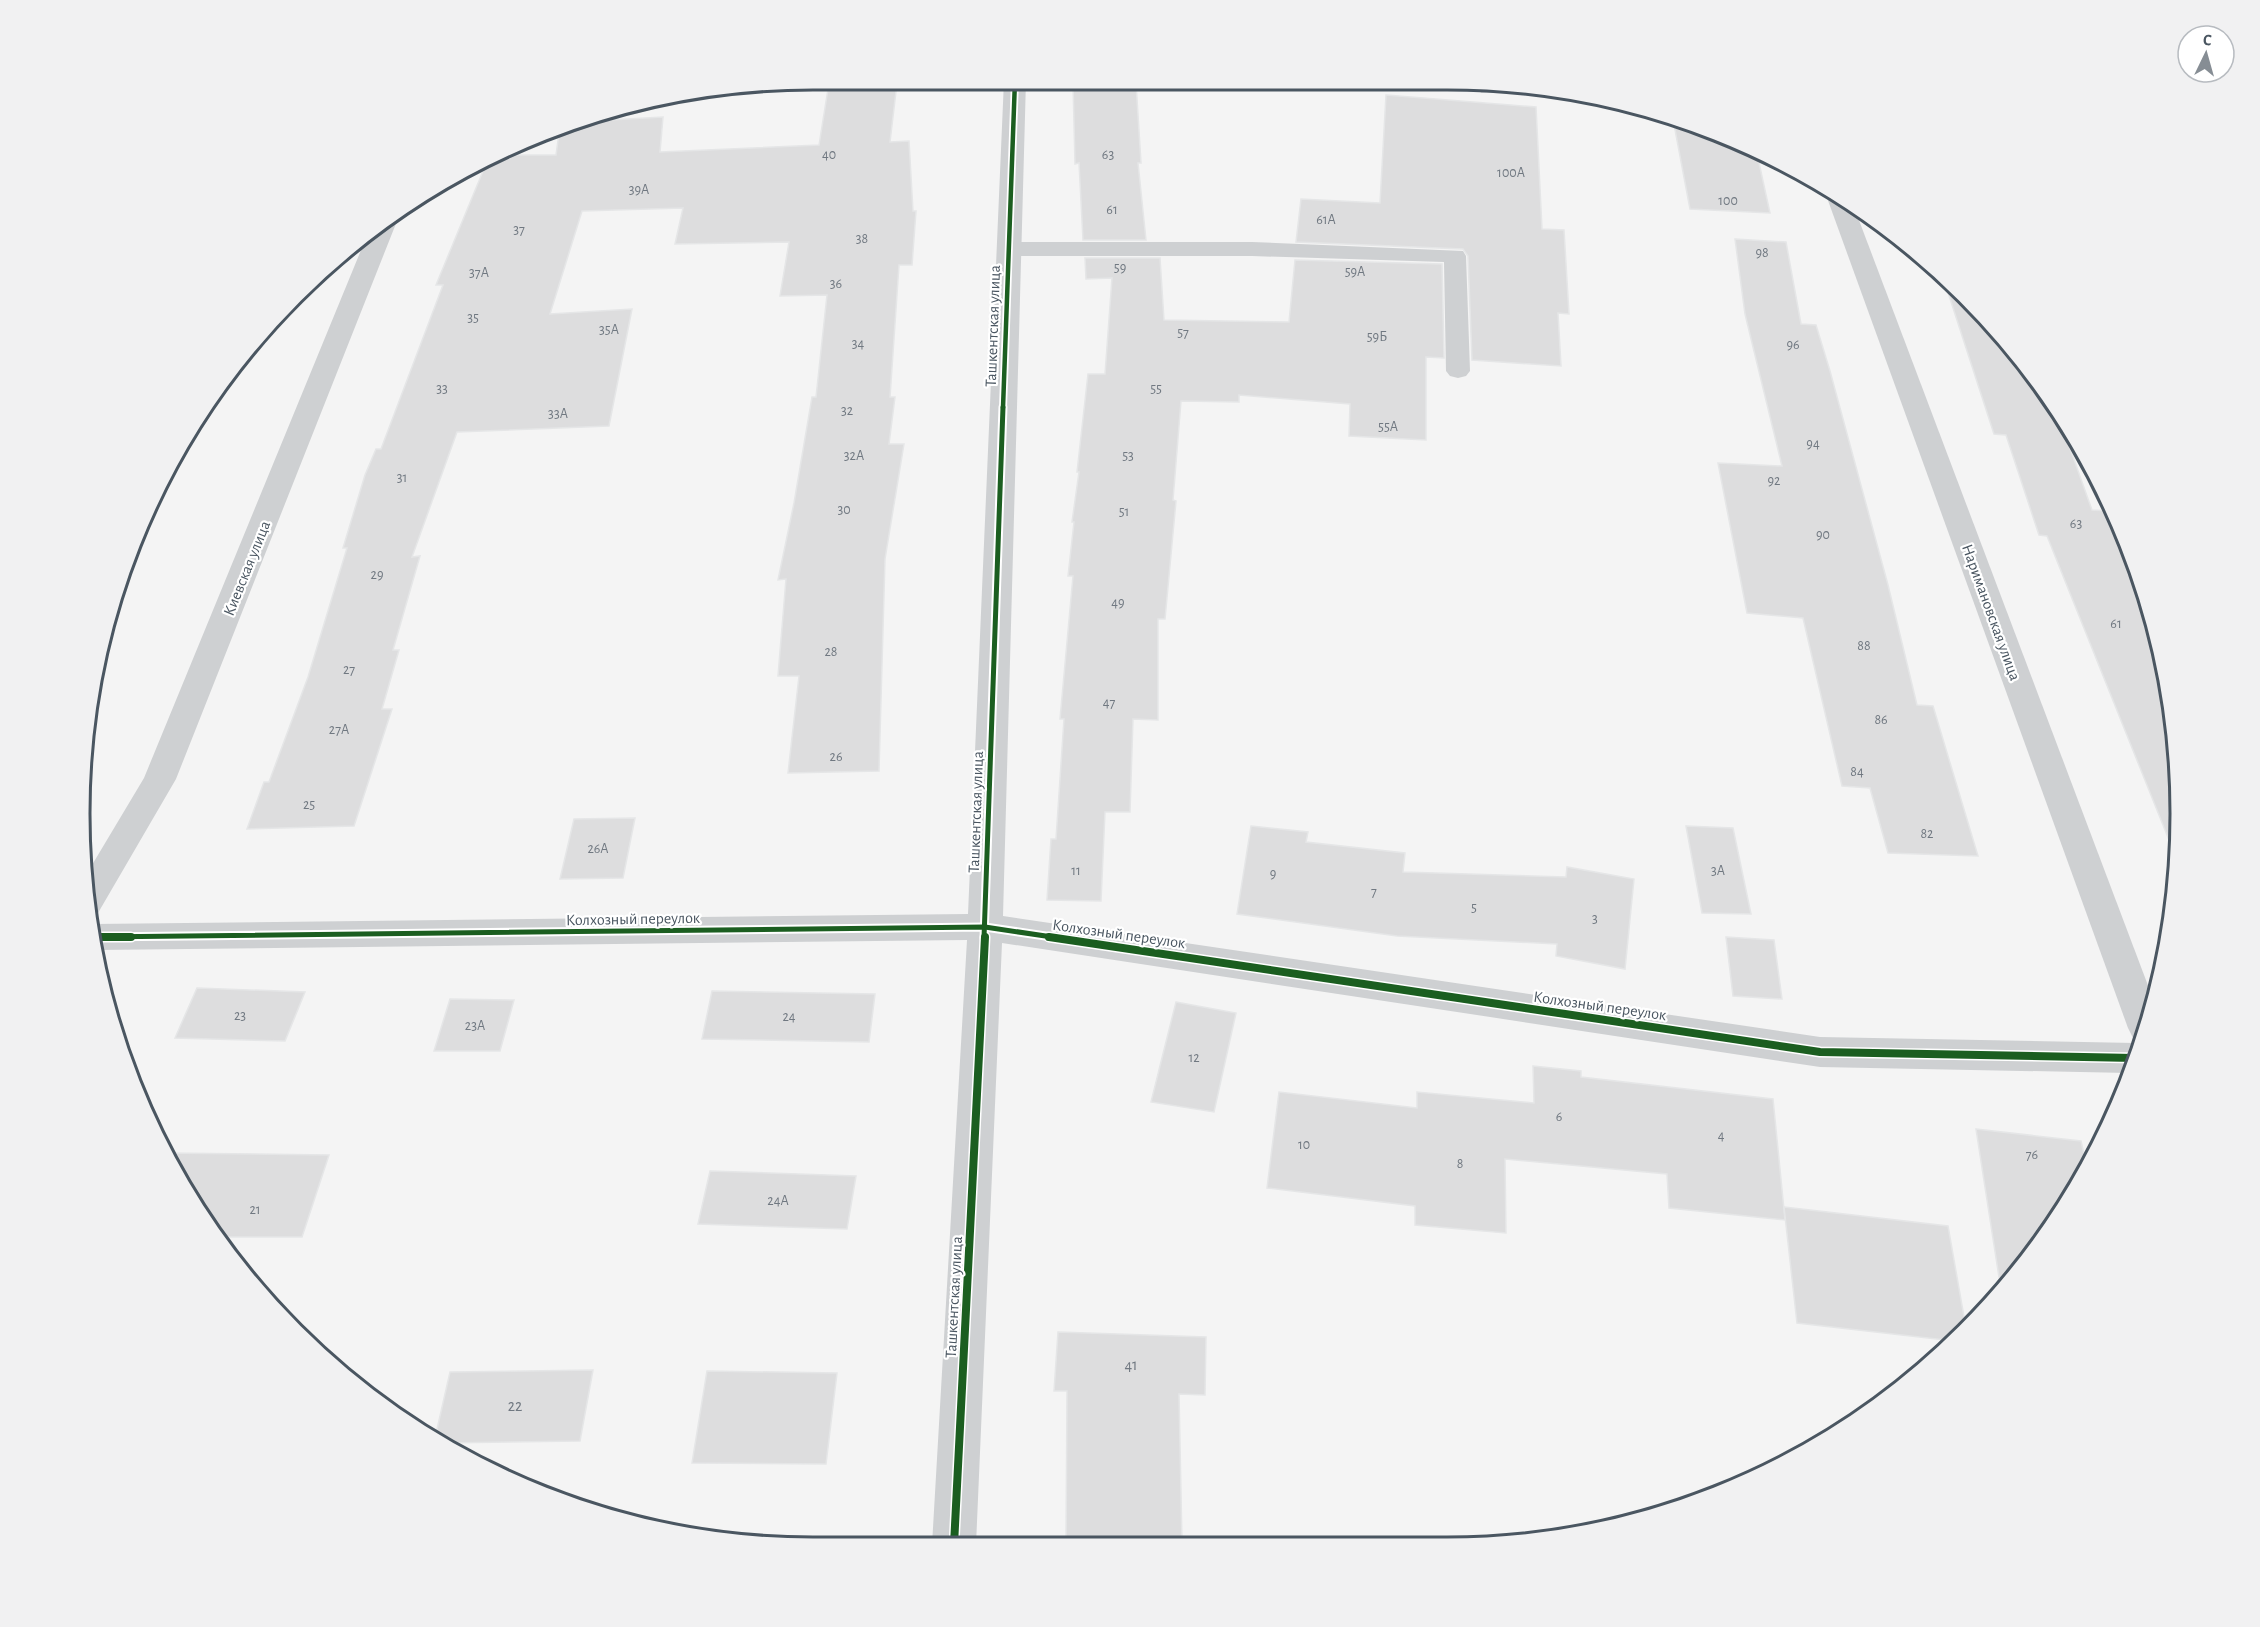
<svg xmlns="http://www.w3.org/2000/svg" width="2260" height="1627" viewBox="0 0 2260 1627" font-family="'Alegreya Sans',sans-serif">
<rect width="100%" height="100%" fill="#f4f4f4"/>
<g fill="#ddddde" stroke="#e5e6e7" stroke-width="1.5">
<path d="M829,83H897L890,142L909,141L913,211H916L912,265H899L890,397H895L889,444H904L885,559L879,771L788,773L799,676H778L786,579L778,580L794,503L812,397H816L827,295L780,296L789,242L675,244L683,208L582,211L550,314L632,309L609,426L457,432L412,557L420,556L393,650H399L382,709H392L354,826L247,829L264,782H269L308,677L347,548H343L365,475L376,449H381L443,285H436L488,159L495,155H556L560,126L572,122L663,117L660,152L819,145Z"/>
<path d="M1073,83H1136L1141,163H1138L1146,240H1083L1079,163L1075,164Z"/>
<path d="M1386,95L1536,107L1542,229L1564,230L1569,314L1558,313L1561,366L1472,360L1468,256L1463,249L1296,242L1301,199L1380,203Z"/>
<path d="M1673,119L1727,135L1756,149L1770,213L1690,209Z"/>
<path d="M1735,239L1786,242L1801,324L1816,325L1830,371L1888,585L1917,705L1933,706L1978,856L1888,853L1870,788L1842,786L1803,618L1747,613L1718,463L1782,466L1745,314Z"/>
<path d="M1085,258H1160L1164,320L1289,322L1295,260L1442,264L1444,358L1426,357V440L1349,436L1350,404L1239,395V402L1181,401L1173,500L1176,501L1165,619H1158V720L1133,719L1130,812H1105L1101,901L1047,900L1051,839H1056L1064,719H1060L1073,576H1068L1074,522H1072L1079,472H1077L1088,374H1105L1112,278L1086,279Z"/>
<path d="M1942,274L1999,330L2056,409L2092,510L2111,511L2142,578L2174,718L2178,849L2173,850L2047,536L2039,535L2006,435L1994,434Z"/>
<path d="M635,818L623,878L560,879L574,819Z"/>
<path d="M1251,826L1308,832L1306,842L1405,853L1403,872L1566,877L1567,867L1634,879L1625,969L1556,956L1557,944L1397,936L1237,914Z"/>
<path d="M1686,826L1733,828L1751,914L1702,913Z"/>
<path d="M1726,937L1774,940L1782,999L1733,996Z"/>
<path d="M197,988L305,992L285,1041L175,1038Z"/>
<path d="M712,991L875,994L869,1042L702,1039Z"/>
<path d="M450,999L514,1000L500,1051H434Z"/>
<path d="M1176,1002L1236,1013L1214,1112L1151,1102Z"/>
<path d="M1533,1066L1581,1071V1077L1773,1099L1785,1220L1669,1208L1667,1174L1505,1159L1506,1233L1415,1225V1206L1267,1188L1279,1092L1417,1108V1092L1534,1103Z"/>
<path d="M1976,1129L2081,1141L2087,1167L2029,1261L2001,1290Z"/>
<path d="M164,1153L329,1155L302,1237H218L178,1181Z"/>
<path d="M710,1171L856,1176L847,1229L698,1224Z"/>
<path d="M1784,1207L1948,1226L1966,1328L1954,1341L1797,1323Z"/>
<path d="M1058,1332L1206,1337L1205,1395L1179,1394L1182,1543L1066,1544L1067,1391H1054Z"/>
<path d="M593,1370L580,1441L442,1443L435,1438L450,1372Z"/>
<path d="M707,1371L837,1373L826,1464L692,1463Z"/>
</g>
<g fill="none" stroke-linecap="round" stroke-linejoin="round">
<g fill="#ced0d2" fill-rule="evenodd">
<path d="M1480,83L1499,85L1495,93H1481L1478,89Z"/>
<path d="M1008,242H1252L1463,251L1466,256L1470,371L1466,376L1458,378L1450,376L1446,371L1444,262L1252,256H1008L1000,254L997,249L1000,244Z"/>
</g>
<g fill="#ced0d2" fill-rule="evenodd">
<path d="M1004,80H1026L1003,916L1820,1037L2135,1043L2140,1045L2129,1073L1820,1067L1002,943L976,1545H932L967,940L97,950L90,925L93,924L968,914Z"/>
<path d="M1830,190L1854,207L2155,1004L2141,1041L2133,1038L2128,1028L1826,195Z"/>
<path d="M392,215L397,221L176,779L98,913L88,916L86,875L144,778L366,238Z"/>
</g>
<g stroke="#fff" stroke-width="8">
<path id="cycleway-far2" d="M1003,408L1015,80"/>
</g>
<g stroke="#fff" stroke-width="9">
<g id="cycleway-far1">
<path d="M93,937L985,927L1059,938"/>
<path d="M984,938L1003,407"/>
</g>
</g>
<g stroke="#fff" stroke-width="11">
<g id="cycleway">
<path d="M93,937H131"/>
<path d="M1049,937L1820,1052L2135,1058"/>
<path d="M954,1545L985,937"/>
</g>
</g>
<use href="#cycleway-far2" stroke="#1b5e20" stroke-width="4.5"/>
<use href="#cycleway-far1" stroke="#1b5e20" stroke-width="5"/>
<use href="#cycleway" stroke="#1b5e20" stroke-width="8"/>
</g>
<g text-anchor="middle" stroke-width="4.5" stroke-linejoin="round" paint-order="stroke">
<g font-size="14" fill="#707881">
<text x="829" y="159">40</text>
<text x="1108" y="159">63</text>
<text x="1511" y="177">100А</text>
<text x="639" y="194">39А</text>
<text x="1728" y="205">100</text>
<text x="1112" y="214">61</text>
<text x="1326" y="224">61А</text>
<text x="519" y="234">37</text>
<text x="862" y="243">38</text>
<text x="1762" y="257">98</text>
<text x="1120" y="272">59</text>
<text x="1355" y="276">59А</text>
<text x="479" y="277">37А</text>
<text x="836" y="288">36</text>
<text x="473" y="322">35</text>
<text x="609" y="334">35А</text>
<text x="1183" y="337">57</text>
<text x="1377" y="341">59Б</text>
<text x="858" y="348">34</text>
<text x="1793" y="349">96</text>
<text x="442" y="393">33</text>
<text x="1156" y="393">55</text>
<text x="847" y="415">32</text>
<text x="558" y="418">33А</text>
<text x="1388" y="431">55А</text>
<text x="1813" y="448">94</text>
<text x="854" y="460">32А</text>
<text x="1128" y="460">53</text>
<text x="402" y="482">31</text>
<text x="1774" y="485">92</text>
<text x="844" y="514">30</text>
<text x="1124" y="516">51</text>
<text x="2076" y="528">63</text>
<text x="1823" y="539">90</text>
<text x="377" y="579">29</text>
<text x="1118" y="607">49</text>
<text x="2116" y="628">61</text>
<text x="1864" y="650">88</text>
<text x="831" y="656">28</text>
<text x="349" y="674">27</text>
<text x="1109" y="707">47</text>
<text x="1881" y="724">86</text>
<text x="339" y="734">27А</text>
<text x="836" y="761">26</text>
<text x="1857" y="776">84</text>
<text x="309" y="809">25</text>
<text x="1927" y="838">82</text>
<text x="598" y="853">26А</text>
<text x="1076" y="875">11</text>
<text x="1718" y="875">3А</text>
<text x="1273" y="878">9</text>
<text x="1374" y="896">7</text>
<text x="1474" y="912">5</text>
<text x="1595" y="923">3</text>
<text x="240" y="1020">23</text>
<text x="789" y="1021">24</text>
<text x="475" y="1030">23А</text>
<text x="1194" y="1062">12</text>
<text x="1559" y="1121">6</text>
<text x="1721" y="1140">4</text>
<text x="1304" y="1149">10</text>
<text x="2032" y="1159">76</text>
<text x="1460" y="1168">8</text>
<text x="778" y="1205">24А</text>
<text x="255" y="1214">21</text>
</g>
<g font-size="16" fill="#4a5661" stroke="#fff">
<text transform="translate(992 326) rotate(-88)" y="6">Ташкентская улица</text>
<text transform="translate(246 568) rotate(-68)" y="6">Киевская улица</text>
<text transform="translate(1992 612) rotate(70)" y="6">Наримановская улица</text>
<text transform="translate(975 812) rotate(-88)" y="6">Ташкентская улица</text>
<text transform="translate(633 918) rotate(-1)" y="6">Колхозный переулок</text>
<text transform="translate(1119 933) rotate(8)" y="6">Колхозный переулок</text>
<text transform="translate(1600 1005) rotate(8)" y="6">Колхозный переулок</text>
<text transform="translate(953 1297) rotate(-87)" y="6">Ташкентская улица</text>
</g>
<g font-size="16" fill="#707881">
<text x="1131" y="1370">41</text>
<text x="515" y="1411">22</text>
</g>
</g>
<path d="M0 0H2260V1627H0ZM813 90H1447A723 723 0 0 1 2170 813V814A723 723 0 0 1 1447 1537H813A723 723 0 0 1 90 814V813A723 723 0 0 1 813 90Z" fill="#f1f1f2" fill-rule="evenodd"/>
<path fill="none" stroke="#4a5661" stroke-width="3" d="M813 90H1447A723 723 0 0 1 2170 813V814A723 723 0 0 1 1447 1537H813A723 723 0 0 1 90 814V813A723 723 0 0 1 813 90Z"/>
<g transform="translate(2206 54) rotate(5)"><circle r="28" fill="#ffffff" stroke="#b7bbc0" stroke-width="1.5"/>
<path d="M0-4.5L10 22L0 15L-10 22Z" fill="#868d94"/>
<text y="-9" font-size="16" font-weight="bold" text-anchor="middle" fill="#4a5661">С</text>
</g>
</svg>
